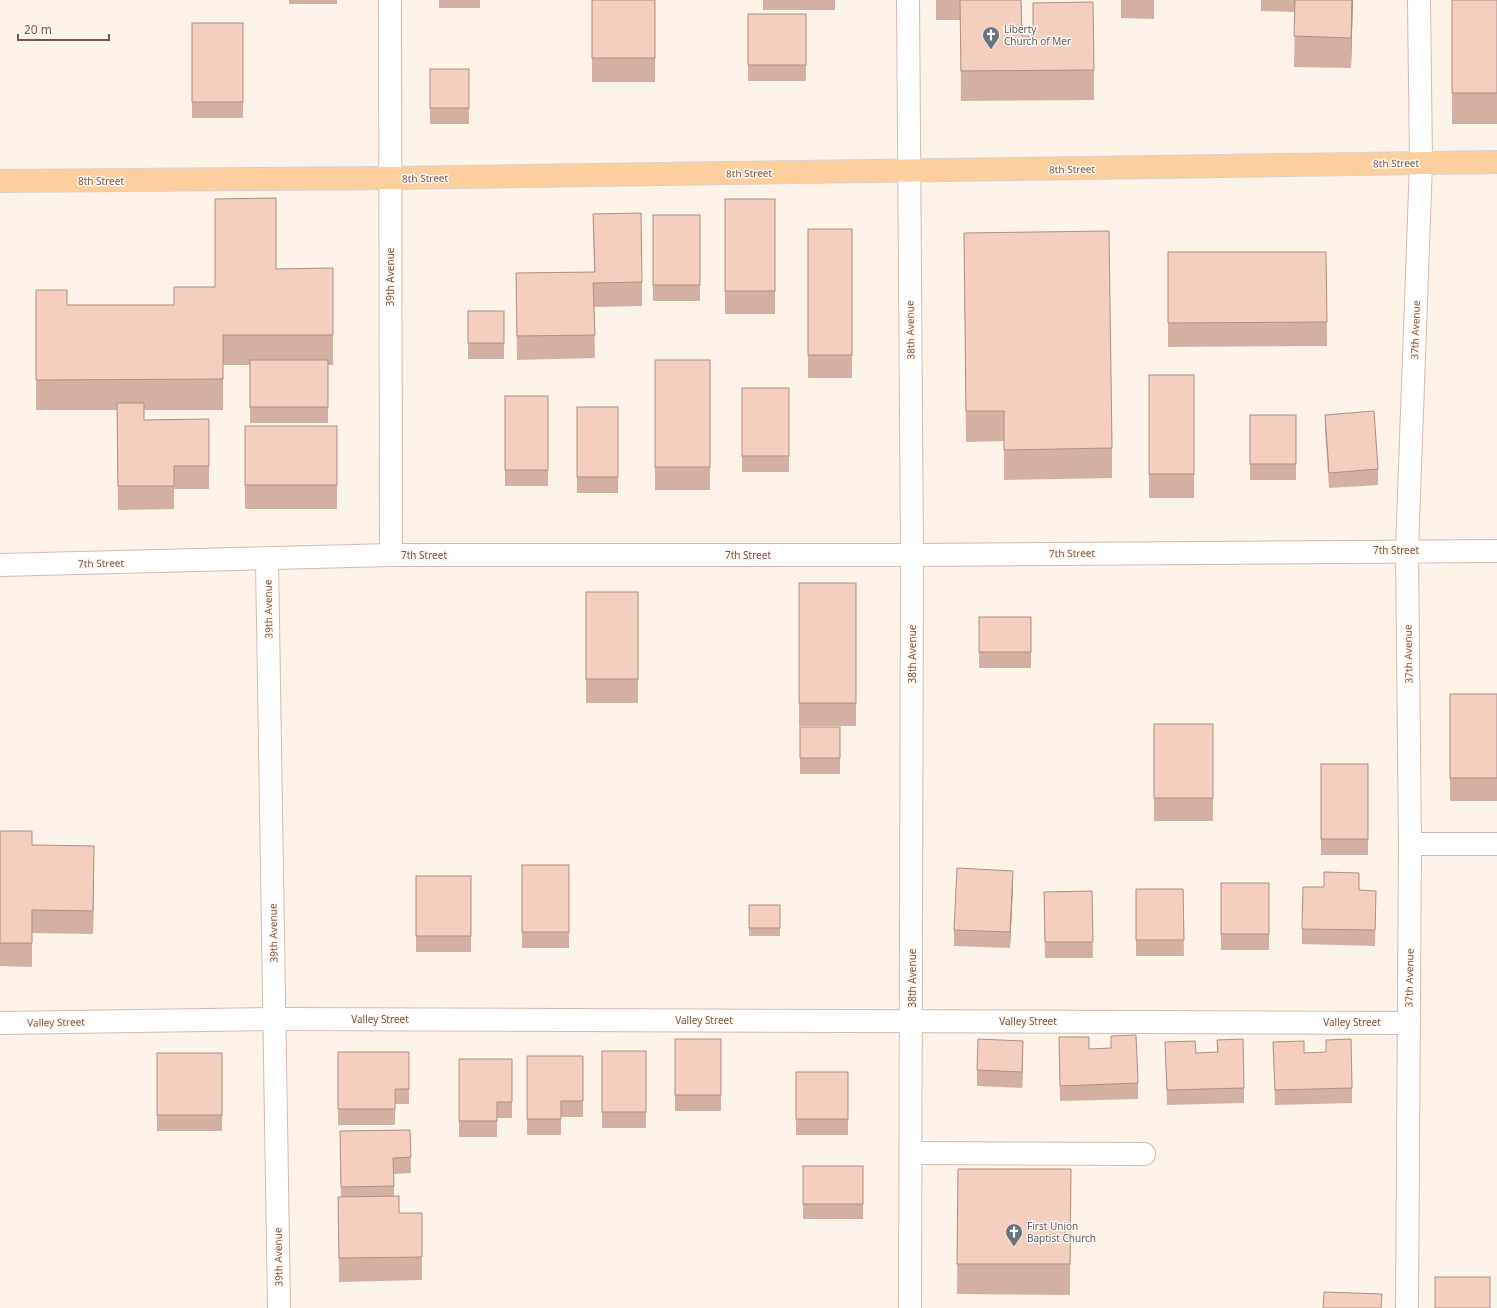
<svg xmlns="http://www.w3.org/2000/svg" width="1497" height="1308" viewBox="0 0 1497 1308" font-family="'Noto Sans',sans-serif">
<rect width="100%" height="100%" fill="#fdf3e8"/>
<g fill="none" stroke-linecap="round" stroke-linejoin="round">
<g stroke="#d3bbb0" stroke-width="24">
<g id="minor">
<path d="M390,0L391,555"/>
<path d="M908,0L912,555L910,1308"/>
<path d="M267,559L279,1308"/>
<path d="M0,565L391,555H912L1497,551"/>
<path d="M1410,844H1497"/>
<path d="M0,1023L274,1019L1409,1023"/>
<path d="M912,1153L1144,1154"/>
<path d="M1407,1308L1410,844L1407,550L1421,163L1419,0"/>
</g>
</g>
<g stroke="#d9d0cc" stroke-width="24">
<path id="major" d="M0,181L390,178L1497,162"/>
</g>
<use href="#minor" stroke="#fff" stroke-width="22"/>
<use href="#major" stroke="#fdcf9f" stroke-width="22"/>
</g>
<g fill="#d2b1a4">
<rect x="289" y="0" width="48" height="4"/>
<rect x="439" y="0" width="41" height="8"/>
<rect x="592" y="0" width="63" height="82"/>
<rect x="763" y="0" width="72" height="10"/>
<path d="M936,0H1021L1022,36L1094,70V100L961,101L960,20H936Z"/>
<path d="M1121,0H1154V19L1121,18Z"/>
<path d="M1261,0H1353L1351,68L1294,67L1295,12L1261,11Z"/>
<rect x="1452" y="0" width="45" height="124"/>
<rect x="748" y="14" width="58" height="67"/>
<rect x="192" y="23" width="51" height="95"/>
<rect x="430" y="69" width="39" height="55"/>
<rect x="725" y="199" width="50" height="115"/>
<path d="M593,214L642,282V306L594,307L595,358L517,360L516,273L594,272Z"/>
<rect x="653" y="215" width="47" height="86"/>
<rect x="808" y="229" width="44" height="149"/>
<path d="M964,233L1112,448V478L1004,480V441L966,442Z"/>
<path d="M1168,252H1326L1327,346L1168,347Z"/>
<path d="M333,268V365H328V423H250V365H223V410H144V420L209,419V489H174V509L118,510L117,410H36V290L67,305H174L215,287L276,269Z"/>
<rect x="468" y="311" width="36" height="48"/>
<rect x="655" y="360" width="55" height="130"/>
<rect x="1149" y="375" width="45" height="123"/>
<rect x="742" y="388" width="47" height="84"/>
<rect x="505" y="396" width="43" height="90"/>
<rect x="577" y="407" width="41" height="86"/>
<rect x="1250" y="415" width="46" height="65"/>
<path d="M1325,415L1378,469V485L1329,488L1325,430Z"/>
<rect x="245" y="426" width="92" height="83"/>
<rect x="799" y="583" width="57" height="143"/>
<rect x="586" y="592" width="52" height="111"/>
<rect x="979" y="617" width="52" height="51"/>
<rect x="1450" y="694" width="47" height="107"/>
<rect x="1154" y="724" width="59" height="97"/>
<rect x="800" y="727" width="40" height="47"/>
<rect x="1321" y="764" width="47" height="91"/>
<path d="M0,831L32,845L94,869L93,934L32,933V967L0,966Z"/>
<rect x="522" y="865" width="47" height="83"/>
<rect x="416" y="876" width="55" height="76"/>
<rect x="1221" y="883" width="48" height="67"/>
<path d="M1013,886L1010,948L954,946V930Z"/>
<path d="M1324,887L1359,890L1376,907L1375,946L1302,944V929Z"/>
<path d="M1136,889H1183L1184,956H1136Z"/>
<path d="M1092,891L1093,958H1045L1044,892Z"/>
<rect x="749" y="905" width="31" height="31"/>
<path d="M1059,1037L1089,1049L1138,1083V1099L1060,1101Z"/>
<rect x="675" y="1039" width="46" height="72"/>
<path d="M1217,1040L1244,1088V1103L1167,1105L1165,1042L1196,1053L1217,1052Z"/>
<path d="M1273,1042L1304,1053L1352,1088V1103L1275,1105Z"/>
<rect x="602" y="1051" width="44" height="77"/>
<path d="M338,1052H409V1104H395V1125H338Z"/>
<rect x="157" y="1053" width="65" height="78"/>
<path d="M527,1056H583V1117H561V1135H527Z"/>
<path d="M1023,1056L1022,1088L977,1086V1070Z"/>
<path d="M459,1059H512V1118H497V1137H459Z"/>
<rect x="796" y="1072" width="52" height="63"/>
<path d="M410,1130L411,1173L394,1174V1196L399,1213H422V1280L339,1282L338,1197H341L340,1131Z"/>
<rect x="803" y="1166" width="60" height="53"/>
<path d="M958,1169H1071L1070,1295L957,1294Z"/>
</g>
<g fill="#ab9086">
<path d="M1352,0H1353L1351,68V38Z"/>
<path d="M94,846V869L93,934V911Z"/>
<path d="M1013,871V886L1010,948V932Z"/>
<path d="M1023,1041V1056L1022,1088V1072Z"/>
</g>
<g fill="#f4cebf" stroke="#ab9086">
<rect x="592" y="0" width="63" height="58"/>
<path d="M960,0H1021L1022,36H1033V3L1093,2L1094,70L961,71Z"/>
<path d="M1295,0H1352L1351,38L1294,36Z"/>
<rect x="1452" y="0" width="45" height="93"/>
<rect x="748" y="14" width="58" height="51"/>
<rect x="192" y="23" width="51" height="79"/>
<rect x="430" y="69" width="39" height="39"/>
<path d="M276,198V269L333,268V335H223V379L36,380V290H67V305H174V287H215V199Z"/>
<rect x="725" y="199" width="50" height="92"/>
<path d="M641,213L642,282L593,283L595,335L517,336L516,273L595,272L593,214Z"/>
<rect x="653" y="215" width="47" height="70"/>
<rect x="808" y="229" width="44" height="126"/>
<path d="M1109,231L1112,448L1004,450V411H966L964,233Z"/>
<path d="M1168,252H1326L1327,322L1168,323Z"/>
<rect x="468" y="311" width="36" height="32"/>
<rect x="250" y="360" width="78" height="47"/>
<rect x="655" y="360" width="55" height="107"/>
<rect x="1149" y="375" width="45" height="99"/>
<rect x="742" y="388" width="47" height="68"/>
<rect x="505" y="396" width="43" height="74"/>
<path d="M117,403H144V420L209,419V466H174V486H118Z"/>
<rect x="577" y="407" width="41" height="70"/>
<path d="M1374,411L1378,469L1329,473L1325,415Z"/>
<rect x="1250" y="415" width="46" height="49"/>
<rect x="245" y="426" width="92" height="59"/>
<rect x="799" y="583" width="57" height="120"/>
<rect x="586" y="592" width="52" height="87"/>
<rect x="979" y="617" width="52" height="35"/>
<rect x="1450" y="694" width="47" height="84"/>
<rect x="1154" y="724" width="59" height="74"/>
<rect x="800" y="727" width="40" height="31"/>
<rect x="1321" y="764" width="47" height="75"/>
<path d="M0,831H32V845L94,846L93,911L32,910V943H0Z"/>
<rect x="522" y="865" width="47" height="67"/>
<path d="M957,868L1013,871L1010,932L954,930Z"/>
<path d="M1324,872L1359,873V890L1376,891L1375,930L1302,929L1303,887H1324Z"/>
<rect x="416" y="876" width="55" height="60"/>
<rect x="1221" y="883" width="48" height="51"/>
<path d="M1136,889H1183L1184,940H1136Z"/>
<path d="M1092,891L1093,942H1045L1044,892Z"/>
<rect x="749" y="905" width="31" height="23"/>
<path d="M1136,1035L1138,1083L1060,1086L1059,1037H1089V1049L1111,1048V1036Z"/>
<rect x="675" y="1039" width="46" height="56"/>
<path d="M978,1039L1023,1041L1022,1072L977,1070Z"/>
<path d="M1243,1039L1244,1088L1167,1090L1165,1042L1195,1041L1196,1053L1218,1052L1217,1040Z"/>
<path d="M1351,1039L1352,1088L1275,1090L1273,1042L1304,1041V1053L1326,1052V1040Z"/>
<rect x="602" y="1051" width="44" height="61"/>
<path d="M338,1052H409V1089H395V1109H338Z"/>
<rect x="157" y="1053" width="65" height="62"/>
<path d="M527,1056H583V1101H561V1119H527Z"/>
<path d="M459,1059H512V1102H497V1121H459Z"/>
<rect x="796" y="1072" width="52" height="47"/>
<path d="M410,1130L411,1157L393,1158L394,1186L341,1187L340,1131Z"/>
<rect x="803" y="1166" width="60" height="38"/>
<path d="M958,1169H1071L1070,1264H957Z"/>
<path d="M399,1196V1213H422V1257L339,1258L338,1197Z"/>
<rect x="1435" y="1277" width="55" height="31"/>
<path d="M1324,1292L1382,1294L1381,1308H1323Z"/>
</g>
<defs>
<g id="church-pin" transform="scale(0.9)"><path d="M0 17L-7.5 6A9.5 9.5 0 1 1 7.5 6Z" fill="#6b7280" stroke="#fff7ef"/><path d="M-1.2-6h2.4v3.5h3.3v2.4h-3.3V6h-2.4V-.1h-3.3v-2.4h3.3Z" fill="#fff"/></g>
</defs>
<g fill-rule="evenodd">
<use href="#church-pin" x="991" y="35"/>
<use href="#church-pin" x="1014" y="1232"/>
</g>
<g text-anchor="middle" stroke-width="3" stroke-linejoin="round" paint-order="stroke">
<g font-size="10" fill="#5b616d" stroke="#fff7ef" text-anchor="start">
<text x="1004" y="33">Liberty<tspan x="1004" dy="12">Church of Mer</tspan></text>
<text x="1027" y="1230">First Union<tspan x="1027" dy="12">Baptist Church</tspan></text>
</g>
<g font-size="10" fill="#79564a" stroke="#fff7ef">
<text transform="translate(1396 163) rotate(-1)" y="4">8th Street</text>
<text transform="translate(1072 169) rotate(-1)" y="4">8th Street</text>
<text transform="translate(749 173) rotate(-1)" y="4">8th Street</text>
<text transform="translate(425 178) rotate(-1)" y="4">8th Street</text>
<text x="101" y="185">8th Street</text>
<text transform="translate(390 277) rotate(-90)" y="4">39th Avenue</text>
<text transform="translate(910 330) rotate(-91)" y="4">38th Avenue</text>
<text transform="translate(1415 330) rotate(-88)" y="4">37th Avenue</text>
<text x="1396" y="554">7th Street</text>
<text transform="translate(1072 553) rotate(-1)" y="4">7th Street</text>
<text x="424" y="559">7th Street</text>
<text x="748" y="559">7th Street</text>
<text transform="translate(101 563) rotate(-1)" y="4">7th Street</text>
<text transform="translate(268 609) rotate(-91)" y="4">39th Avenue</text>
<text transform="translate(912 654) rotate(-90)" y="4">38th Avenue</text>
<text transform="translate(1408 654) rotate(-91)" y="4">37th Avenue</text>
<text transform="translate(273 933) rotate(-91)" y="4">39th Avenue</text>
<text transform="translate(912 978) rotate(-90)" y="4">38th Avenue</text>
<text transform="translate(1409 978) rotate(-89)" y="4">37th Avenue</text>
<text x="380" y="1023">Valley Street</text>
<text x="704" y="1024">Valley Street</text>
<text x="1028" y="1025">Valley Street</text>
<text transform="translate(56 1022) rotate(-1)" y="4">Valley Street</text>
<text x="1352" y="1026">Valley Street</text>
<text transform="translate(278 1257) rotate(-91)" y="4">39th Avenue</text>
</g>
</g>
<path d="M18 34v6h91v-6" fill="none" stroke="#79564a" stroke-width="2"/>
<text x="24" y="34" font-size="12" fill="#79564a" stroke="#fff7ef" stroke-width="3" paint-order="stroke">20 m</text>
</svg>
